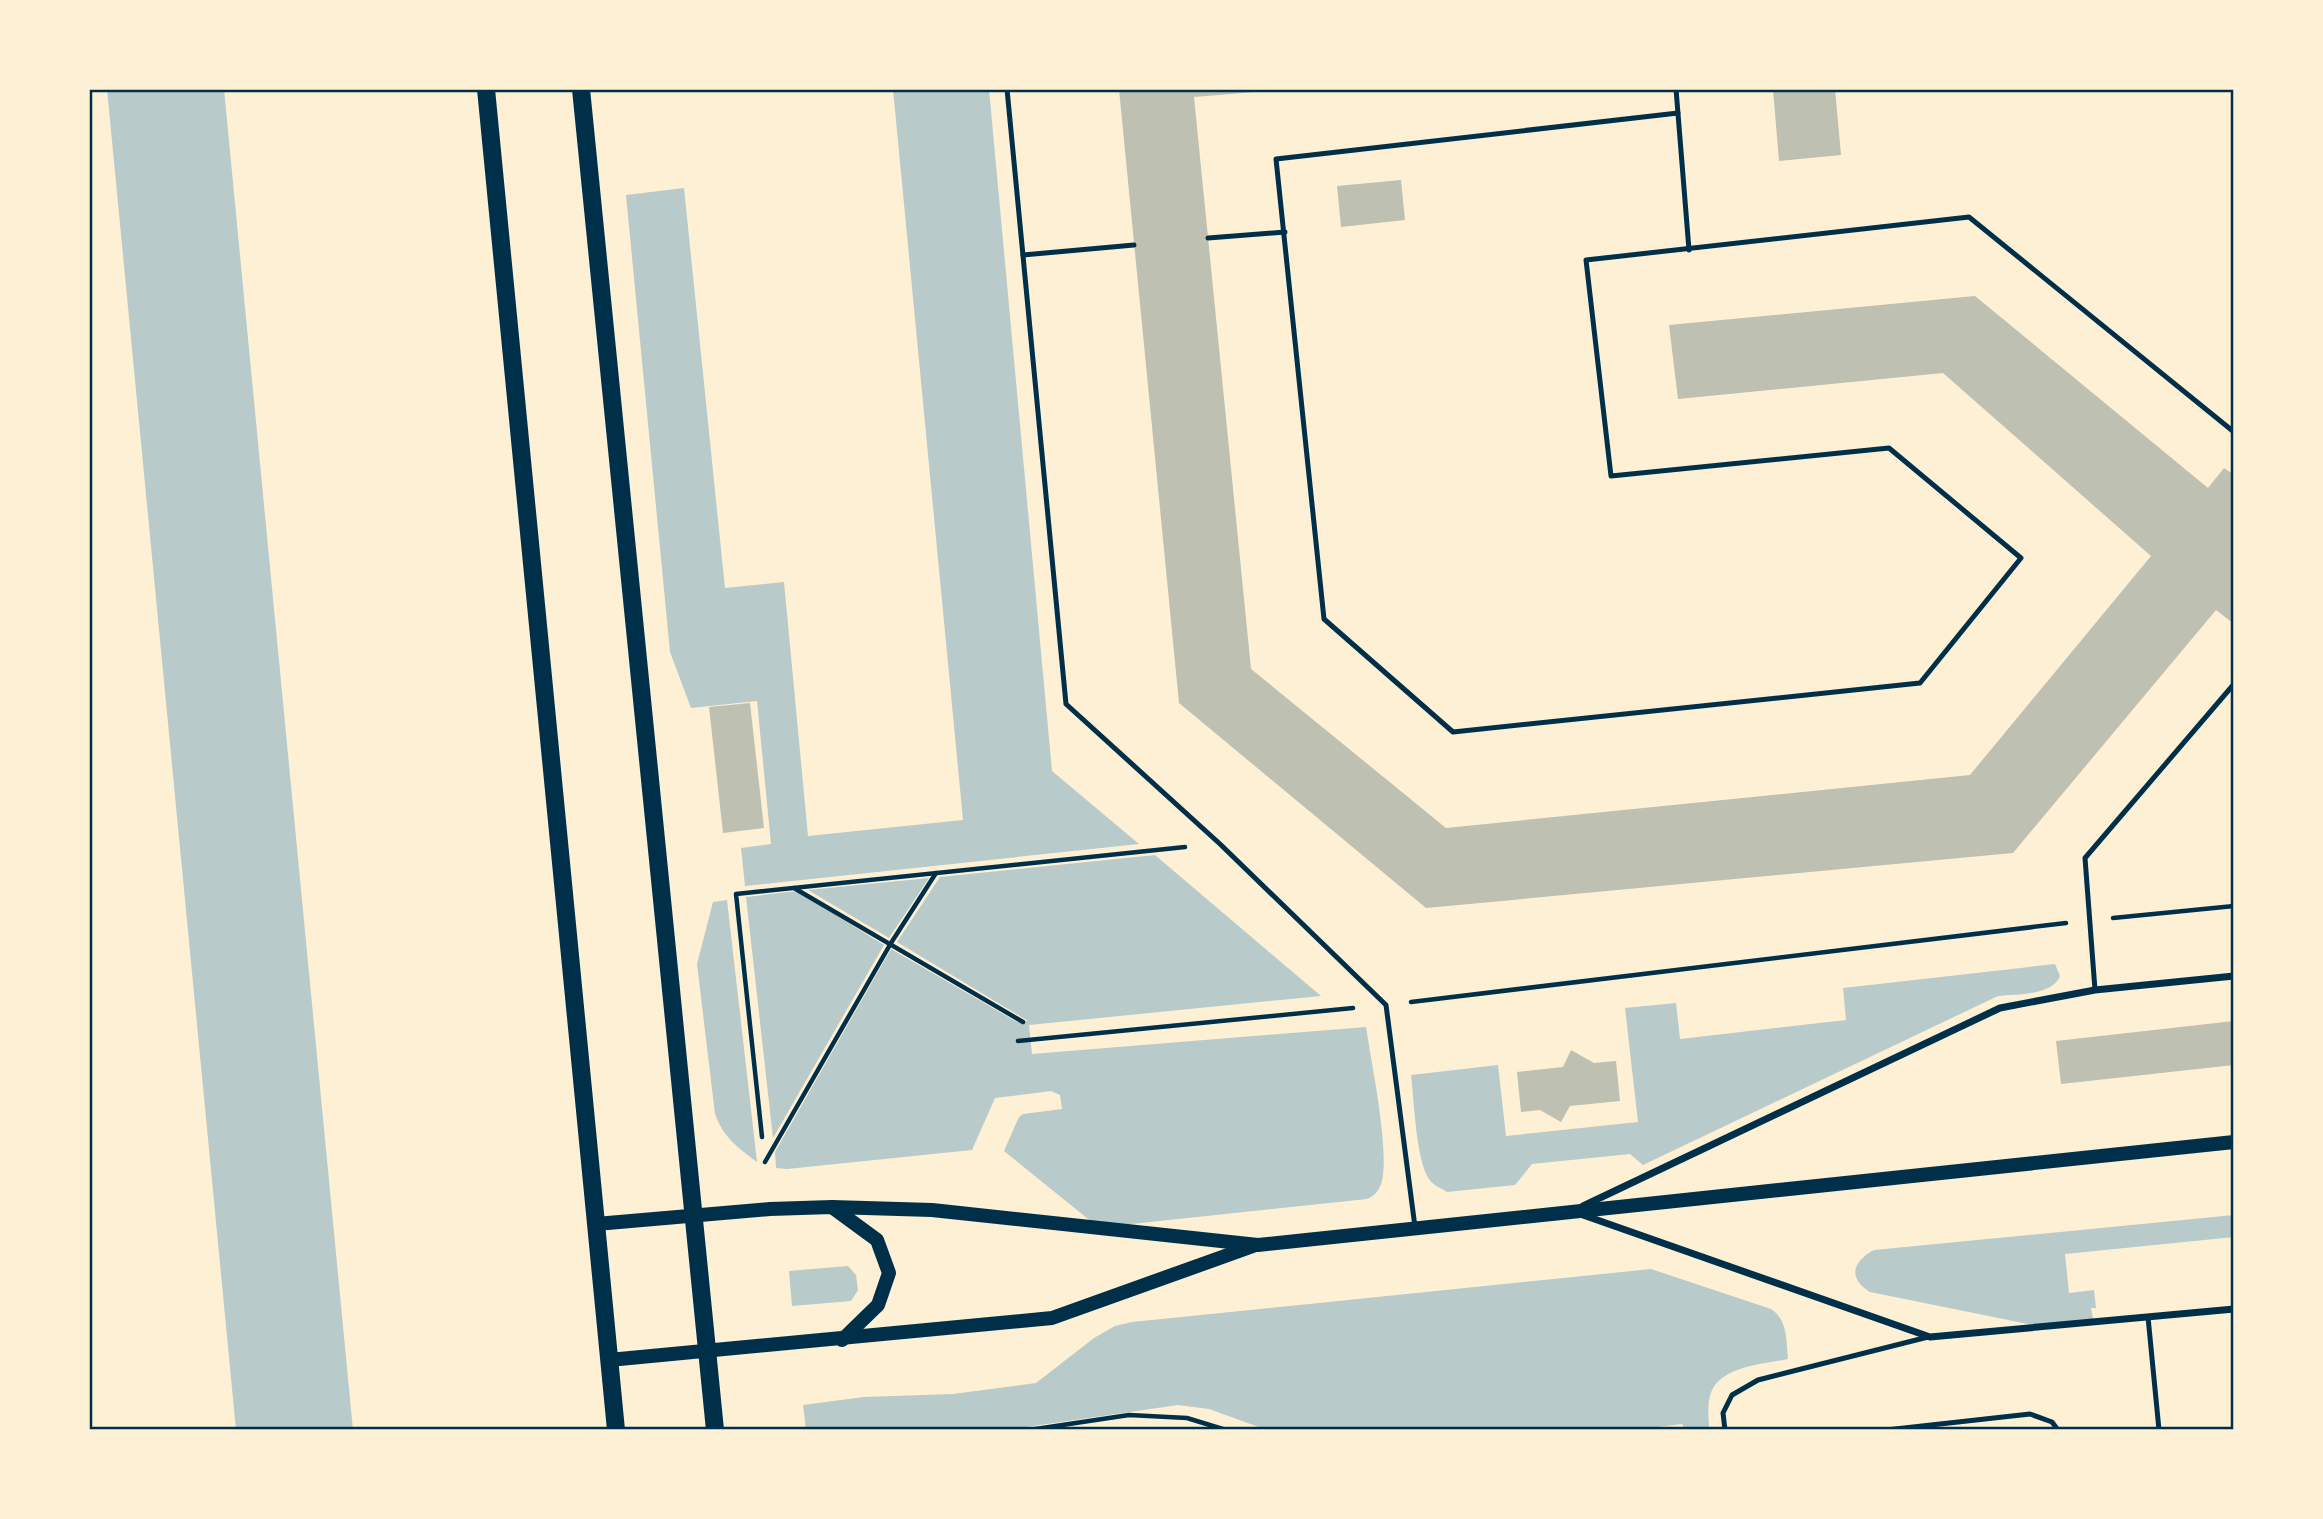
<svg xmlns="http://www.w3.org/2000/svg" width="2323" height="1519" viewBox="0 0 2323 1519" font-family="Commissioner,sans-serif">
<rect width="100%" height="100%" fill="#fdf0d5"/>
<g fill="#b9caca">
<path d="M107,89H224L353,1430H236Z"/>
<path d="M893,89H989L1052,771L1139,844L745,886L741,848L771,844L757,701L691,708L670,652L626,195L684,188L725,588L784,582L808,836L963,820Z"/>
<path d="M1155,855L1321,996L1029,1025L1032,1054L1366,1027C1371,1061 1391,1156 1381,1184C1378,1192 1374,1196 1367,1199L1122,1225L1093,1223L1004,1151L1019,1117L1023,1114L1062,1109L1060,1095L1051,1091L995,1098L972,1150L787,1169L776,1168L775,1152L891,949L1017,1022L1028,1021L897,942L940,877Z"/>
<path d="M929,878L889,938L808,890Z"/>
<path d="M797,891L884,945L773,1138L746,897Z"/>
<path d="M727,900L757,1162C738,1148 723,1137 715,1114L697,964L713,902Z"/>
<path d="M2055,964L2060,976C2052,996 2016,994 1998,996L1643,1165L1630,1154L1532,1164L1515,1185L1447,1192C1441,1188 1434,1186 1429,1179C1416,1160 1414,1100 1411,1075L1498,1065L1506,1136L1638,1122L1625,1008L1676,1003L1680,1039L1846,1020L1843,988Z"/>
<path d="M2234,1215V1237L2065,1254L2069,1293L2094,1290L2096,1308H2091L2093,1319L2033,1325L1870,1292C1847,1278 1853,1261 1874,1250Z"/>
<path d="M848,1266L856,1275L858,1290L851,1301L792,1306L789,1271Z"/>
<path d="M1651,1269L1771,1309C1788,1320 1786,1340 1788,1359C1764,1364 1717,1366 1710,1396C1707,1406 1709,1419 1709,1430H1686L1682,1424L1633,1430H1267L1209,1409L1178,1405L1006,1430H806L803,1405L864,1397L953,1394L1036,1383L1094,1338L1115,1326L1132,1322Z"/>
</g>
<g fill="#bec0b2">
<path d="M1119,89H1266L1267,91L1194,97L1251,669L1446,828L1970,775L2151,556L1943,373L1678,399L1669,325L1975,296L2208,488L2224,468L2234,475V624L2216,610L2013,853L1426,908L1179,703Z"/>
<path d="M1773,89H1835L1841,155L1779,161Z"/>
<path d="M1401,180L1405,220L1341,227L1337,186Z"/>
<path d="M750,703L764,828L723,833L709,707Z"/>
<path d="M2234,1021V1065L2061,1084L2056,1041Z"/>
<path d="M1571,1050L1594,1063L1616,1061L1620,1101L1570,1106L1561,1122L1540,1110L1521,1112L1517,1072L1563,1067Z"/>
</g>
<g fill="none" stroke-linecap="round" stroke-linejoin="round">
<g stroke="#003049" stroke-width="4.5">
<path d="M794,888L1023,1022"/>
<path d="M2113,918L2234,906"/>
<path d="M1411,1002L2066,923"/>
<path d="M1018,1041L1353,1008"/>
<path d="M762,1137L736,894L1185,847"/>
<path d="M765,1162L891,943L936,873"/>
<path d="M1029,1430L1129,1415L1187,1418L1226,1430"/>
</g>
<g stroke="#003049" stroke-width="5">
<path d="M1007,89L1066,704L1220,844L1386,1005L1415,1227"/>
<path d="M1676,89L1689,250"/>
<path d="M1678,113L1276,159L1324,619L1453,732L1920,683L2021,558L1889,448L1611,476L1586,260L1969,217L2234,432"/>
<path d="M1208,238L1285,232"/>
<path d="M1023,255L1134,245"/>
<path d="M2095,990L2085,858L2234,684"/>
<path d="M2148,1317L2159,1430"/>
<path d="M1725,1430L1723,1413L1732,1395L1758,1380L1928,1337"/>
<path d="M1886,1430L2030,1414L2052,1422L2058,1430"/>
</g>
<g stroke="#003049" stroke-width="7">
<path d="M1583,1206L2000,1008L2095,990L2234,976"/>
<path d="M1583,1215L1930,1337L2234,1309"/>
</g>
<g stroke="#003049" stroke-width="14">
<path d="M832,1207L877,1240L889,1273L878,1305L842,1340"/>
<path d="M596,1224L770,1209L832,1207L932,1210L1258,1245L2234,1142"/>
<path d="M609,1360L1052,1318L1253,1246"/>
</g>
<g stroke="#003049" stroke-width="18">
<path d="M486,89L616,1430"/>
<path d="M581,89L715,1430"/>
</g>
</g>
<rect width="2323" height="1519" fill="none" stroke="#fdf0d5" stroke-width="182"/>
<rect x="91" y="91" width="2141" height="1337" fill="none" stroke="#003049" stroke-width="2.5"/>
</svg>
